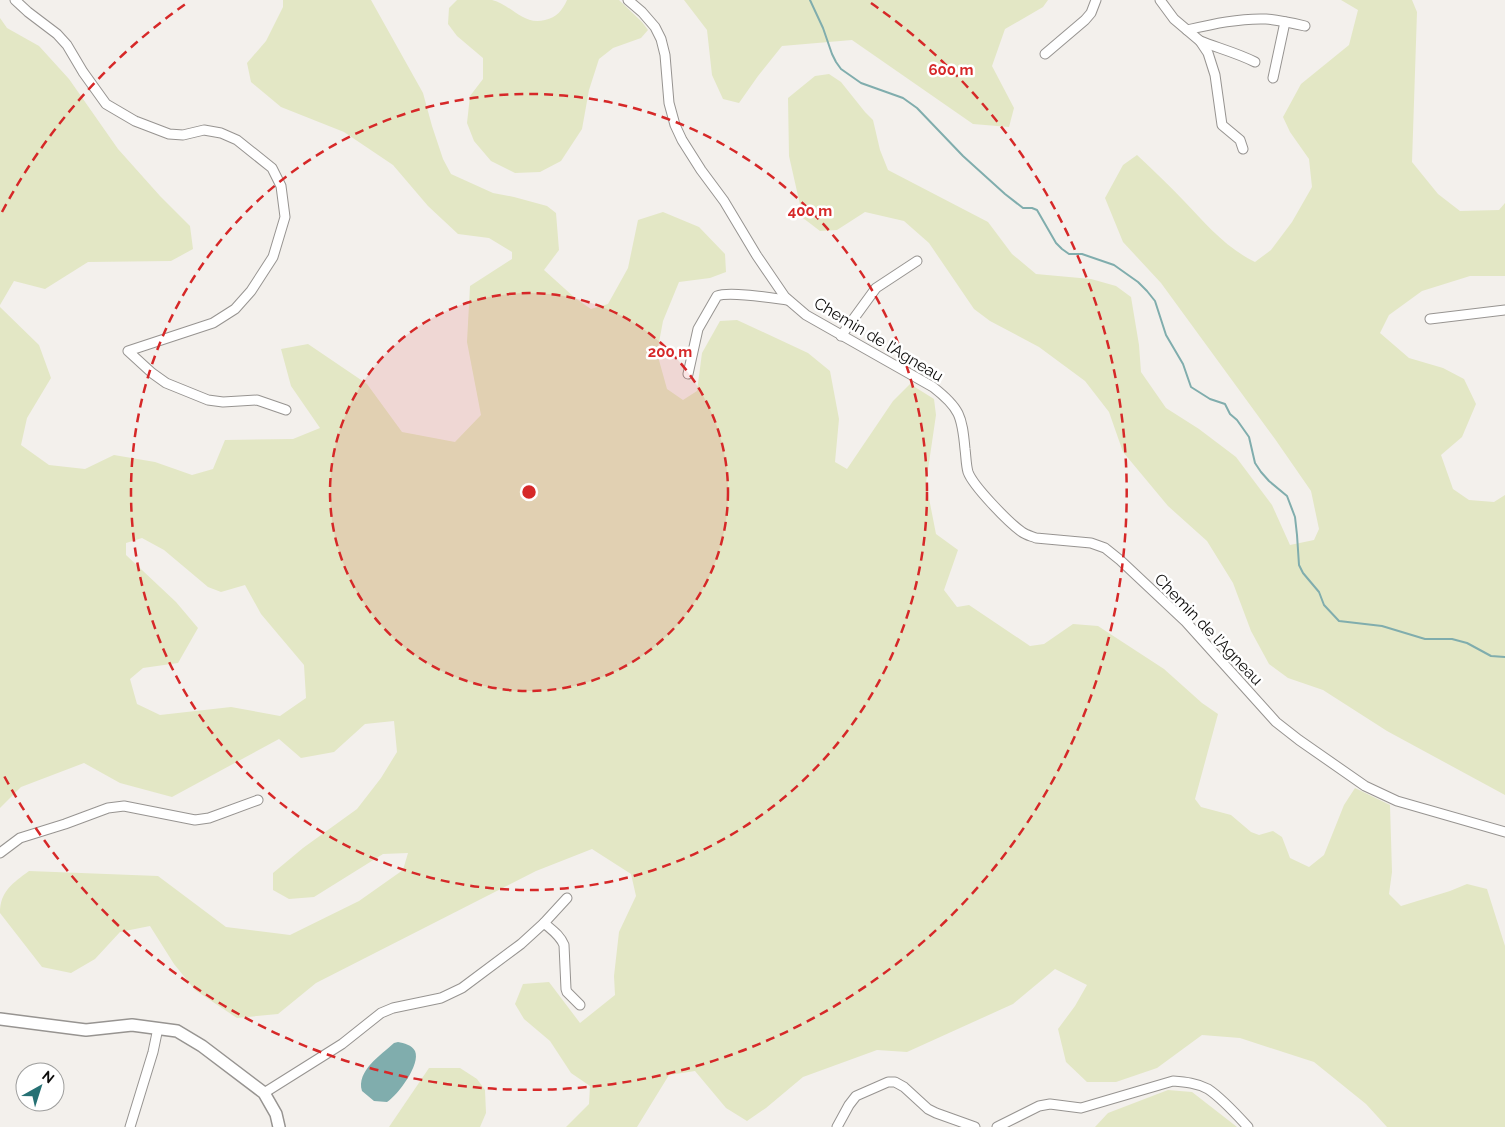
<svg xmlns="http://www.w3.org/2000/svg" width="1505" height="1127" viewBox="0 0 1505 1127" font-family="Raleway,sans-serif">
<rect width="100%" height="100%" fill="#f3f0ec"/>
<g fill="#e3e7c5" fill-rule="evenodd">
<path d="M283,0H371L423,93L432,126L443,159L451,174L493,193L514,197L547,206L556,213L559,250L544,270L575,298L591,309L608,304L628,268L638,220L663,212L699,227L725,254L726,272L710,278L679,282L663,321L657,353L667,389L683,400L697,391L702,353L720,321L737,320L808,353L830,371L839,419L835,462L847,469L893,401L910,384L934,399L936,415L926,483L936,534L958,550L944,590L957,607L969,605L1030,646L1044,644L1073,624L1098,626L1164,669L1202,703L1218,714L1195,799L1201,807L1231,815L1251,832L1259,835L1273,831L1282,837L1290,858L1309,867L1324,855L1344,805L1355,788L1390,805L1392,872L1389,894L1401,906L1450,891L1467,884L1487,889L1505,946V1127H1387L1366,1104L1314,1062L1240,1038L1202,1035L1157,1068L1116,1082H1087L1066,1062L1058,1029L1075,1006L1087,985L1055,969L1013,1004L907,1052L877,1050L803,1077L766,1108L747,1121L726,1108L695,1071L669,1075L637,1127H566L589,1104L590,1086L571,1073L550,1041L524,1019L515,1004L523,984L549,982L580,1023L615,995L614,976L619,932L636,896L631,874L592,849L536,871L316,983L278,1014L237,1018L195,990L174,964L150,926L120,932L95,959L71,973L42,967L0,913C0,891 13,883 29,871L158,876L226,927L290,935L359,901L403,870L408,853L383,854L314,897L289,899L273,890V873L303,848L357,809L381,778L397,752L394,721L365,724L334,752L301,758L279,739L172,797L120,783L84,763L21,787L0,808V307L39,345L51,378L27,418L21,445L49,465L85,469L114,455L155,462L192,475L213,469L225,440L293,439L320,428L291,386L281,349L308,344L367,384L402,432L455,442L481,415L467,342L470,286L512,259V252L489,238L458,234L428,206L393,165L344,132L281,107L251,82L247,63L266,41L283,7ZM142,538L164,550L208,587L221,592L245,585L261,614L304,665L306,698L280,716L231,707L160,715L137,704L130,679L143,668L178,663L198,628L176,602L126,555V543Z"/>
<path d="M457,0C468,0 482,0 492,0C512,5 523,26 545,20C557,17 562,11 567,0H619L642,22L648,30L641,38L613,48L599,59L589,90L582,129L561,161L540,172L515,173L491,161L474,141L467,123L470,96L483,79V58L457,36L448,24L449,8Z"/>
<path d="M684,0H1048L1043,7L1005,29L992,66L1014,108L1009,127L973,124L852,40L782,46L758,76L739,103L723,99L712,75L707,30Z"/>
<path d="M1341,0H1412L1417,12L1412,162L1438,194L1460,211L1499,210L1505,203V276H1470L1422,291L1389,315L1380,333L1409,358L1443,368L1464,379L1476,404L1462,437L1441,455L1453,489L1469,500L1494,502L1505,495V795L1387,731L1323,690L1288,678L1269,664L1251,631L1233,583L1207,541L1168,506L1123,452L1109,412L1085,381L1039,347L990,321L974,309L929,243L904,221L865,212L837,230L820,231L803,218L789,156L788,98L815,76L829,74L841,82L865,112L873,120L880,150L888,170L988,222L1012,254L1036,274L1091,279L1116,286L1131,297L1139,345L1141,372L1166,408L1199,429L1236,457L1272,505L1290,545L1314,540L1319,529L1311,491L1275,439L1161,283L1123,242L1105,198L1123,165L1137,155C1153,170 1169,185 1184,201C1206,224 1226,248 1255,262L1271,250L1292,222L1312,187L1309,159L1290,132L1283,117L1301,84L1349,45L1358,10Z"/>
<path d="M0,18L7,28L39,46L69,79L118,149L160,196L190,226L193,249L171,261L88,262L45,289L14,281L0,305Z"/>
<path d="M429,1068H460L477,1079L485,1090L486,1113L480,1127H389Z"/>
<path d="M1168,1090L1192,1092L1237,1127H1095L1108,1113Z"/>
</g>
<path fill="#80adad" d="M398,1042C404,1043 412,1045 415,1051C421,1064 398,1095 387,1102L374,1101L362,1091C356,1071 381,1055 394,1043Z"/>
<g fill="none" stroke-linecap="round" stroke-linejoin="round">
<path stroke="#80adad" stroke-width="2" d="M810,0L823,28L832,54L836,62L841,69L861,83L903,98L917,108L963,156L1005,194L1023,208H1032L1037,210L1056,243L1062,249L1069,254H1082L1114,265L1138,282L1147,291L1155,301L1166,335L1183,364L1191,387L1210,399L1225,404L1230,414L1237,420L1249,437L1255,463L1261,472L1269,481L1287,496L1295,517L1297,535L1299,565L1303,573L1319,592L1324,605L1339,621L1382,626L1425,639H1452L1467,643L1491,656L1505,657"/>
<g stroke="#979491" stroke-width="11">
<g id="minor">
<path d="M15,0L28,12L57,34L67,45L83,72L106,104L135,121L169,134L183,135L204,130L221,133L237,140L272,168L281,186L285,217L273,257L251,291L235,309L213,323L128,351L152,373L166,383L208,400L223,402L257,400L286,410"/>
<path d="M628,0L642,12L655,27L661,39L665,55L669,103L675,125L682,140L701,170L724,201L757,256L785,297L806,315L933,387C960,408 962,416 965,449C966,456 966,465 968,472C973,486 1009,523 1022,532C1026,535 1031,536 1036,538L1091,543L1105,548L1120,560L1186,622L1276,722L1299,740L1365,786L1397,801L1505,832"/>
<path d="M1160,0L1174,19L1200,41L1208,53L1215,75L1222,125L1240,140L1243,149"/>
<path d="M1187,30C1213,24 1240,18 1266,19C1279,20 1292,23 1305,26"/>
<path d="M1200,41C1218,48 1237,53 1255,62"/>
<path d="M1045,54L1085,20L1091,13L1096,0"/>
<path d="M1273,78L1285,22"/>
<path d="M1430,319L1505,310"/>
<path d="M841,336L876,288L917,261"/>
<path d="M688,374L698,329L717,296C729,291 772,298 787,300"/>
<path d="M0,853L20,838L65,824L108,808L124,806L195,820L209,818L258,800"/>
<path d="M544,923C552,930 560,935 564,945L566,989L567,992L580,1005"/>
<path d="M264,1093L342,1044L381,1013L393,1008L441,998L462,988L521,944L544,923L567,898"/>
<path d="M130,1127L153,1052L158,1028"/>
<path d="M837,1127L849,1105L856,1096L888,1082H895L904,1087L928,1109L936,1113L975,1127"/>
<path d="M997,1127L1039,1106L1050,1104L1081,1108L1173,1081C1185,1082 1197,1083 1208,1089C1220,1097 1238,1116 1248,1127"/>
</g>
</g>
<g stroke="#979491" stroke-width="14">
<path id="major" d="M0,1019L86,1030L132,1025L177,1031L202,1046L264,1093L276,1114L279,1127"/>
</g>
<use href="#minor" stroke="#fff" stroke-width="9"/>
<use href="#major" stroke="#fff" stroke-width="11"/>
</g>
<circle cx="529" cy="492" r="199" fill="#d62828" fill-opacity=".12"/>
<g fill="none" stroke="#d62828" stroke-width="2.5" stroke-dasharray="9 6">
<circle cx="529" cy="492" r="199"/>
<circle cx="529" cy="492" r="398"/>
<path d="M2 212A597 597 0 0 1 187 3M871 3A597 597 0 1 1 2 772"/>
</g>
<g text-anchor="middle" stroke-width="5" stroke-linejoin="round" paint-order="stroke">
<g font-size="16" fill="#0d0c0b" stroke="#fff">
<text transform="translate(879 339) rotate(31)" y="6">Chemin de l’Agneau</text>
<text transform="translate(1209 629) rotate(46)" y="6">Chemin de l’Agneau</text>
</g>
</g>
<circle cx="529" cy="492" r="8" fill="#d62828" stroke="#fff" stroke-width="2.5"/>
<g font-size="15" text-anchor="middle" font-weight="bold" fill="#d62828" stroke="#fff" stroke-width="5" stroke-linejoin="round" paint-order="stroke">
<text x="951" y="75">600 m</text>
<text x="810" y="216">400 m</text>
<text x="670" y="357">200 m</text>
</g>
<g transform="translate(40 1087) rotate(39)"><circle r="24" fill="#ffffff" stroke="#9e9e9d"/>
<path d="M0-4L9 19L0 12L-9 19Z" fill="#267174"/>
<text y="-8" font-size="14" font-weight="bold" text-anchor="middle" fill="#0d0c0b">N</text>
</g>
</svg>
